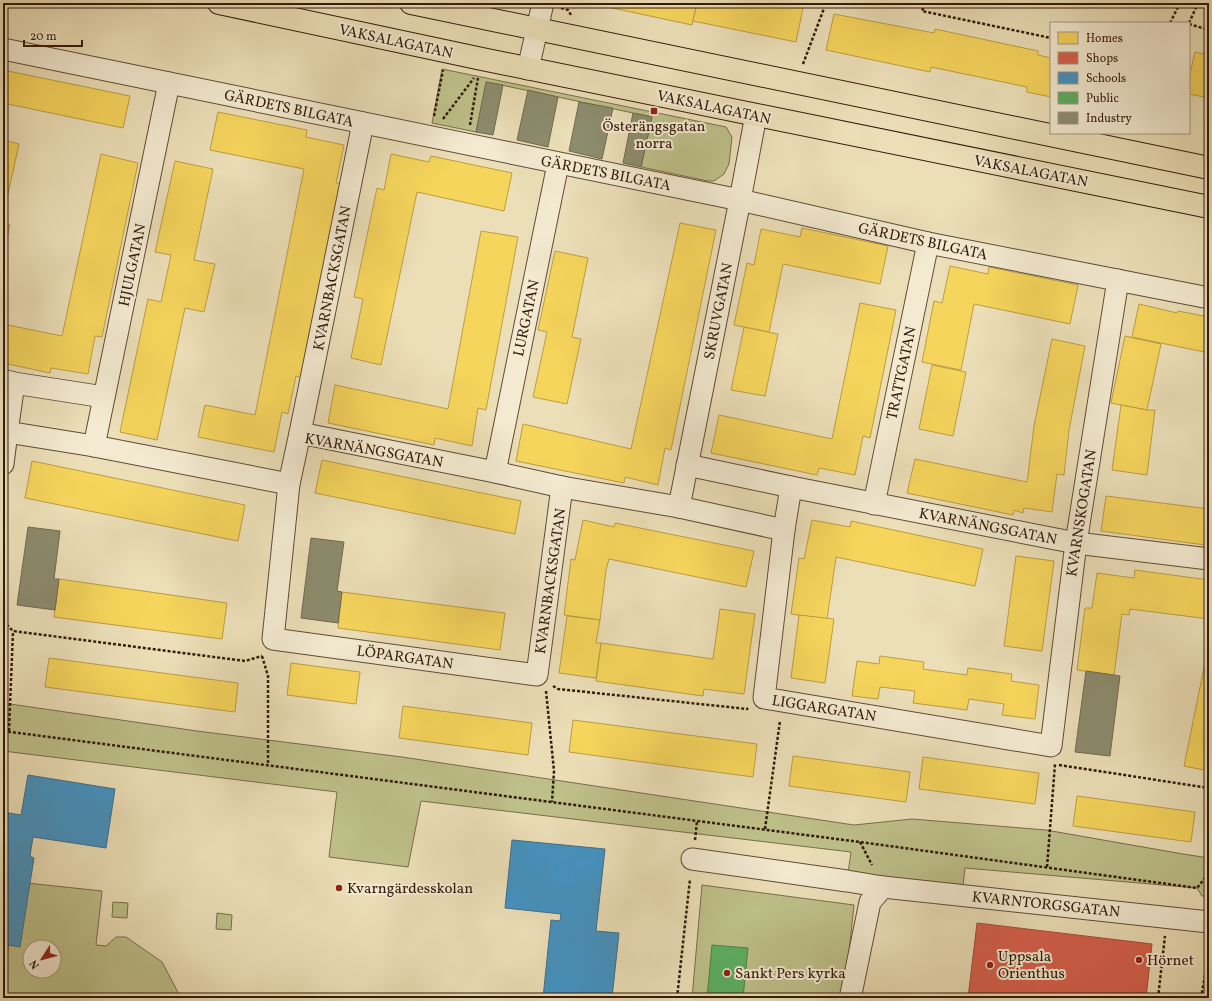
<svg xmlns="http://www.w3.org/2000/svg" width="1212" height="1001" viewBox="0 0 1212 1001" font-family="Vollkorn,serif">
<rect width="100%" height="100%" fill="#ecdfb8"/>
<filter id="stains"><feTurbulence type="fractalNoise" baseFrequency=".005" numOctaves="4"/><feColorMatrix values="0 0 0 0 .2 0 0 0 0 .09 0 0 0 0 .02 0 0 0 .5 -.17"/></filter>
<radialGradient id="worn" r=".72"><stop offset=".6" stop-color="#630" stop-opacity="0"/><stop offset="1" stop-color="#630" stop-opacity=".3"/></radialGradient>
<g fill="#bec08a" stroke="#786d4a" fill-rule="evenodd">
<path d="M442,69L726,127L732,137L729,164L724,174L714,181H708L641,167L652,117L487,82L476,132L432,123Z"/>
<path d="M3,703L197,731L402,757L854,825L912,819L1046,830L1183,854L1209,858V897L1202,896L1197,888L965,868L962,895L847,881L851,852L421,801L408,867L329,857L337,792L3,751Z"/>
<path d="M17,882L102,891L96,945L106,946L116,937H126L162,962L181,998H3V985ZM30,947H54V971H30Z"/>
<path d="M702,885L854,905L844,998H692Z"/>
<path d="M113,902L128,903L127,918L112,917Z"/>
<path d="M217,913L232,915L231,930L216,929Z"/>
</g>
<g fill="#f6d55c" stroke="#bc9d43">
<path d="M589,3H697L692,25Z"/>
<path d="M697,3H804L796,42L693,21Z"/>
<path d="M834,14L934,33L935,29L1038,51V55L1051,58V97L1027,92V87L931,67L930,72L826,50Z"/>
<path d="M1195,52L1209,55V98L1189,94V78Z"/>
<path d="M3,70L130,96L123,128L3,103Z"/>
<path d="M218,112L307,130L306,137L344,145L336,183L342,184L302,378L296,376L288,414L282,412L274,452L198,437L205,405L255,415L304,169L210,150Z"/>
<path d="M3,140L19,144L3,216Z"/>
<path d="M101,154L138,163L102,337L95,336L88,374L51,368L50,373L3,363V324L62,336Z"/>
<path d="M391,154L429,162L431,156L512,173L504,211L417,192L381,365L351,358L363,299L354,297L377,188L384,190Z"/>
<path d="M175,161L213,169L194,260L215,264L204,312L185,308L157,440L120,432L148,299L161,302L171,255L155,252Z"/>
<path d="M680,223L716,230L671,450L665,448L658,485L625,477L624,483L516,461L523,424L631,449Z"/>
<path d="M3,224L10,225L3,256Z"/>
<path d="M802,228L888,246L880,284L783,264L769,332L734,325L747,263L754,265L761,229L800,237Z"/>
<path d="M481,231L518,237L486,410L478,408L472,446L435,438L434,445L328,423L335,385L448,409Z"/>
<path d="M555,251L588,258L572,337L581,339L567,404L533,397L547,332L538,330Z"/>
<path d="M950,266L988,274L989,267L1078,285L1070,324L974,304L961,370L922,362L934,301L942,303Z"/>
<path d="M860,303L896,310L870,438L863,436L855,475L819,468L817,475L711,453L719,415L832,439Z"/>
<path d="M1139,304L1177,313L1178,311L1209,317V353L1132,337Z"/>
<path d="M744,327L778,334L765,396L731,390Z"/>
<path d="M1125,336L1161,344L1147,410L1111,403Z"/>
<path d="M1052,339L1085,346L1069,430L1064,475L1057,474L1052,512L1024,508L1023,513L1014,510L1013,515L907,493L915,459L1027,482L1034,426Z"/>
<path d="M932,365L966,372L953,436L919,429Z"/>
<path d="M1121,405L1147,410H1155L1147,475L1112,470Z"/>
<path d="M322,460L521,501L515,534L315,493Z"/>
<path d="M32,461L245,505L238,541L25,498Z"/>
<path d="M1106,496L1209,509V540L1206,539L1205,545L1101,531Z"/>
<path d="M583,520L614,527L615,523L754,551L746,587L609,559L606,570L600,620L564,615L571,559L575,560Z"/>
<path d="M812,520L850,527L851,521L983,549L975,586L836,557L827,619L791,614L799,558L804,559Z"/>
<path d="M1016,556L1054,561L1042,651L1004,646Z"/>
<path d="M1135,570L1209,580V619L1130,609L1129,615L1122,614L1114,675L1077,670L1085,608H1092L1097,573L1134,578Z"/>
<path d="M59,579L227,603L222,639L54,617Z"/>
<path d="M342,592L505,613L500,650L338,628Z"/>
<path d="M720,609L755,614L744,694L704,689L703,696L596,681L601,643L713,659Z"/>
<path d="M799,615L834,619L825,683L791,678Z"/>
<path d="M567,616L600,620L596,643H601L596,678L559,673Z"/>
<path d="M1209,643V771L1184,766Z"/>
<path d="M880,656L924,662L923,669L967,675L968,668L1012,674L1011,681L1039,685L1035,719L1002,715L1004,704L969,699L967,710L913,703L915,691L880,687L878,699L852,696L857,661L879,664Z"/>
<path d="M49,658L238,683L235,712L45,687Z"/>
<path d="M291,663L360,672L356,704L287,695Z"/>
<path d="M403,706L532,723L528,755L399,738Z"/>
<path d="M573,720L757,744L753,777L569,752Z"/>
<path d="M793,756L910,772L906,802L789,786Z"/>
<path d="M923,757L1039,773L1035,804L919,789Z"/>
<path d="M1077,796L1195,812L1191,842L1073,826Z"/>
</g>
<path fill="#d6604d" stroke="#a54b39" d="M977,923L1152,944L1146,998H968Z"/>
<g fill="#4393c3" stroke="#3e6f8c">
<path d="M28,775L115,789L106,848L33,837L30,856L34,858L20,947L3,944V812L21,815Z"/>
<path d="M512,840L605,849L596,931L619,933L612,998H543L551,920L560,921L561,914L505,908Z"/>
</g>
<path fill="#5aae61" stroke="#4e8247" d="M712,945L748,948L743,998H707Z"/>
<g fill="#8c8c6e" stroke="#716a50">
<path d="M486,82L503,85L493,135L476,132Z"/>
<path d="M528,90L558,97L548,147L517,140Z"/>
<path d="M579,102L613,108L602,159L569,151Z"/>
<path d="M633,113L652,117L641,167L623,163Z"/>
<path d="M28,527L60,531L54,579H59L55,610L17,605Z"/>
<path d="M311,538L344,542L337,591L342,592L338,623L301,618Z"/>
<path d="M1086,671L1120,676L1110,756L1075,752Z"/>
</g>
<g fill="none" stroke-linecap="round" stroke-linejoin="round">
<g stroke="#614b36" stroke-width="23">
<g id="minor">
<path d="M3,49L740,200L928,243L1209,298"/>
<path d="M528,69L543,3"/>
<path d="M3,380L14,383L7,432L94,446L289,484L300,433L495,472L562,487L679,507L784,530L791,487L1076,543L1209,559"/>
<path d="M14,383L104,397"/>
<path d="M300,433L363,123"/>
<path d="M94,446L169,83"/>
<path d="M3,464L7,432"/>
<path d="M687,465L791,487"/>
<path d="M495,472L558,164"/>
<path d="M289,484L273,639L537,675L562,487"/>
<path d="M874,504L928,243"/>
<path d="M679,507L740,200L756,115"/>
<path d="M784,530L764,698L1051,746L1076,543L1118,280"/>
<path d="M692,859L847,881L883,887L1209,922"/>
<path d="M851,994L870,902L883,887"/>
</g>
</g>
<g stroke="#331a0a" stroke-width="24">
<g id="major">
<path d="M219,3L482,59L1209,207"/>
<path d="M411,3L1209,168"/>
</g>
</g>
<g stroke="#331a0a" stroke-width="2.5" stroke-dasharray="3 2" stroke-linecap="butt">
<path d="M925,3L922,11L1051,38"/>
<path d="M561,8L568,10L571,15"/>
<path d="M1170,23L1180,3"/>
<path d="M1189,23L1198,3"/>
<path d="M1189,24L1209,30"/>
<path d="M803,64L826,3"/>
<path d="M434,116L443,70"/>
<path d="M443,119L474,78"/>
<path d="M470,125L478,78"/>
<path d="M3,621L13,631L245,661L262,656"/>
<path d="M262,656L268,676V764"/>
<path d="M553,686L558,689L747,709L748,708"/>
<path d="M546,691L554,771L552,802"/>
<path d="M3,731L860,842L1197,888L1209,873"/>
<path d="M9,731L13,631"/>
<path d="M1059,765L1209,788"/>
<path d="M765,829L780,721"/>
<path d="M695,840L697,821"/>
<path d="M860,842L872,865"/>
<path d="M1047,867L1055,764"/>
<path d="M677,998L690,879"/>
<path d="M1158,998L1165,936"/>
<path d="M1201,998L1209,953"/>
</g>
<use href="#minor" stroke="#f3ead1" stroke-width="21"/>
<use href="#major" stroke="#ecdfb8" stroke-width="22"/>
</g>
<g fill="#8f2418" stroke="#f3ead1" stroke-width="1.5">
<rect x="650" y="107" width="8" height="8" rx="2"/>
<circle cx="339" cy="888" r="4"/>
<circle cx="1139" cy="960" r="4"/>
<circle cx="990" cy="965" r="4"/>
<circle cx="727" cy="973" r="4"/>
</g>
<g text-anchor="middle" stroke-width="4" stroke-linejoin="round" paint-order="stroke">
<g font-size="15" fill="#331a0a" stroke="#f3ead1">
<text transform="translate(396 41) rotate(12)" y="5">VAKSALAGATAN</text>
<text transform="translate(714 107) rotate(12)" y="5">VAKSALAGATAN</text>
<text transform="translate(289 108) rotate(12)" y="5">GÄRDETS BILGATA</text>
<text transform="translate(1031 171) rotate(11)" y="5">VAKSALAGATAN</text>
<text transform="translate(606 173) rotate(11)" y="5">GÄRDETS BILGATA</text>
<text transform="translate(923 241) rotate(12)" y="5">GÄRDETS BILGATA</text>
<text transform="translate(132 265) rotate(-78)" y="5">HJULGATAN</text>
<text transform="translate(332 278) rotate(-79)" y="5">KVARNBACKSGATAN</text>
<text transform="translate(718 311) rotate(-79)" y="5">SKRUVGATAN</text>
<text transform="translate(526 318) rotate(-78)" y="5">LURGATAN</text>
<text transform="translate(901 373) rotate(-78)" y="5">TRATTGATAN</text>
<text transform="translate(374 450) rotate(10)" y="5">KVARNÄNGSGATAN</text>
<text transform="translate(1081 513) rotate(-81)" y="5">KVARNSKOGATAN</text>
<text transform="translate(988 526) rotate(11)" y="5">KVARNÄNGSGATAN</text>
<text transform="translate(550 581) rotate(-82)" y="5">KVARNBACKSGATAN</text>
<text transform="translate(405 657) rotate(8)" y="5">LÖPARGATAN</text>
<text transform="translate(824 708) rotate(9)" y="5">LIGGARGATAN</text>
<text transform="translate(1046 904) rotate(6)" y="5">KVARNTORGSGATAN</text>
</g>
<g font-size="15" fill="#331a0a" stroke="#f3ead1" text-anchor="start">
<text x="654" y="131" text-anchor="middle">Österängsgatan<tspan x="654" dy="17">norra</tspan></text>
<text x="347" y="893">Kvarngärdesskolan</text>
<text x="998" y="961">Uppsala<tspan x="998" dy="17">Orienthus</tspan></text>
<text x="1147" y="965">Hörnet</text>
<text x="735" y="978">Sankt Pers kyrka</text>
</g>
</g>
<rect width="1212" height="1001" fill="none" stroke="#ecdfb8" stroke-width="16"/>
<rect x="4" y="4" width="1204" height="993" fill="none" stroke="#331a0a" stroke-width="2"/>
<rect x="8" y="8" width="1196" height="985" fill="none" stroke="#331a0a"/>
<rect x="1050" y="22" width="140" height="112" fill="#f3ead1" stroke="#a69781"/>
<rect x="1058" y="32" width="20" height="12" fill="#f6d55c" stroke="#a69781"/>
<text x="1086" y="42" font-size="12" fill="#331a0a">Homes</text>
<rect x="1058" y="52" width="20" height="12" fill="#d6604d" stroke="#a69781"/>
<text x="1086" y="62" font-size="12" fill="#331a0a">Shops</text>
<rect x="1058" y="72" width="20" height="12" fill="#4393c3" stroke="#a69781"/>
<text x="1086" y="82" font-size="12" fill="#331a0a">Schools</text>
<rect x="1058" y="92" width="20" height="12" fill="#5aae61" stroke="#a69781"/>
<text x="1086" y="102" font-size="12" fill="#331a0a">Public</text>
<rect x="1058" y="112" width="20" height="12" fill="#8c8c6e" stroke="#a69781"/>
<text x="1086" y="122" font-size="12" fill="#331a0a">Industry</text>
<g transform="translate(42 959) rotate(234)"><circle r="19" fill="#f3ead1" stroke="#a69781"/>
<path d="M0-3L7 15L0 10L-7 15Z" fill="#8f2418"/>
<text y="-6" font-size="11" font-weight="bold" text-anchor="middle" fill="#331a0a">N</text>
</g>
<path d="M24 40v6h58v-6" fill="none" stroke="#331a0a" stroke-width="2"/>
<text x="30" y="40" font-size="12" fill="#331a0a" stroke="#f3ead1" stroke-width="3" paint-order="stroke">20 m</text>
<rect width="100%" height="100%" filter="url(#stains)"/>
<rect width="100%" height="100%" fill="url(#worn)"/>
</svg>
